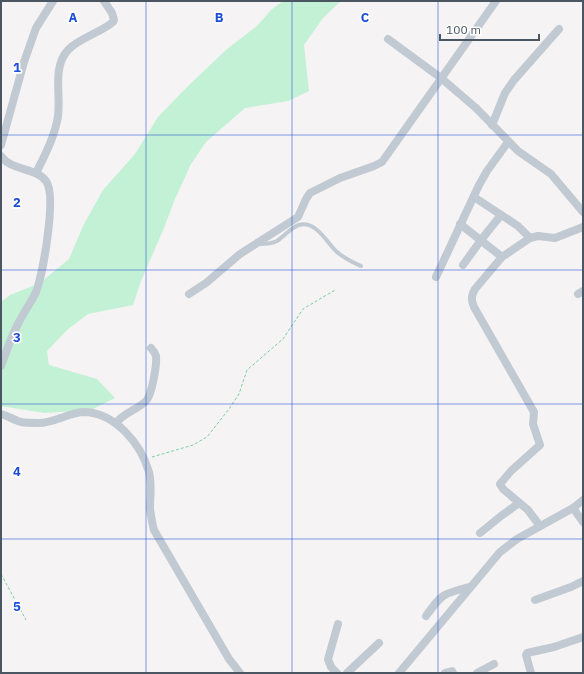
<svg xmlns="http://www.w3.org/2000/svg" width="584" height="674" viewBox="0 0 584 674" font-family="'IBM Plex Sans',sans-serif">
<rect width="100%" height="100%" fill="#f5f3f3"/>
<path fill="#c3f1d5" d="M283,1H341L323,18L304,45L309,91L288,101L245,108L206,142L191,164L175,199L164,228L141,281L133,305L88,314L67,330L47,351L49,365L97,379L115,398L91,410L44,413L1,406V302L10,295L40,283L69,259L84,224L103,190L135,154L158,117L188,86L227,49L257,26L271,10Z"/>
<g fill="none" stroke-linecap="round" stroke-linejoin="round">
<g stroke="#7ad0a6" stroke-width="1" stroke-dasharray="3 2" stroke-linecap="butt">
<path d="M152,457L193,445L207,437L229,409L239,394L247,370L283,339L303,309L335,290"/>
<path d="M1,574L26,620"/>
</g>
<path stroke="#c1cad2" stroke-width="4" d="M259,244C265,244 271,244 277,241C285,236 290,228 299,225C316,220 327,243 337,252C345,259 352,262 361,266"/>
<g stroke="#c1cad2" stroke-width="8">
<path d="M388,39L441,78L476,108L518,151L551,174L583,212"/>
<path d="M492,125L505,93L514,80L559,29"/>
<path d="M1,145L24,62L36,28L53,1"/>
<path d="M1,156C11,171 35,167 46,181C57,195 43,274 36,292C31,303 23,313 18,324C11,337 6,352 1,366"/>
<path d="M36,173C45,155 55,136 58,116C61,95 52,67 68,50C79,38 100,33 113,22L114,20L112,13L104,1"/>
<path d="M474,197L518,226L530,238"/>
<path d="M460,224L502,257"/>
<path d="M463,265L481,240L501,215"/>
<path d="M436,277L479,185L487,171L508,142"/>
<path d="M189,294L206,283L240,254L298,217L306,199L310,193L340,178L374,166L382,162L496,1"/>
<path d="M578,294L583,291"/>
<path d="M1,414C8,416 14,420 21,422C26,423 33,423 39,423C54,423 68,413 83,412C115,412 141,444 149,472C152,485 150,496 150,509C151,516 152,523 154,530L229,659L240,673"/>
<path d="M116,423C125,412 137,410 146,401C152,395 157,364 156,356C155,353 153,350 151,348"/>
<path d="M573,508L583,522"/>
<path d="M540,526L528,510L503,489L500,484L511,471L540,445L533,424L534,412L474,307C471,300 471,296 475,289L502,257L530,238L538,236L555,238L583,227"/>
<path d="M480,533L501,516L519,503"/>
<path d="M535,600L571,587L583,581"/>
<path d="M426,616C442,594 442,594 469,587"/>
<path d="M337,673L331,667L328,659L338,624"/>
<path d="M347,673L379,643"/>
<path d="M399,673L500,552L517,539L573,508L583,500"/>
<path d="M445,673L452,671L453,673"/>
<path d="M477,673L494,664"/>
<path d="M531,673L526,655L527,653L554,647L583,637"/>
</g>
</g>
<path fill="none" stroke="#1d4ed8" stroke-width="1" stroke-opacity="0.55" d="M146,1V673M292,1V673M438,1V673M1,135H583M1,270H583M1,404H583M1,539H583"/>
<g font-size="13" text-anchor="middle" font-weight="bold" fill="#1d4ed8" stroke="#fff" stroke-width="3.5" stroke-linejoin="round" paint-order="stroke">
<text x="73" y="22">A</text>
<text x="219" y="22">B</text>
<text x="365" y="22">C</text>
<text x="17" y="72">1</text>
<text x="17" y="207">2</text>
<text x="17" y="342">3</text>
<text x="17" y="476">4</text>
<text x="17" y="611">5</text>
</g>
<rect width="584" height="674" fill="none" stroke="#4a5661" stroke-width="4"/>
<path d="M440 34v6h99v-6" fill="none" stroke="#4a5661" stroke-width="2"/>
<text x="446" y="34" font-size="12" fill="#4a5661" stroke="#ffffff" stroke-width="3" paint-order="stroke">100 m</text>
</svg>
